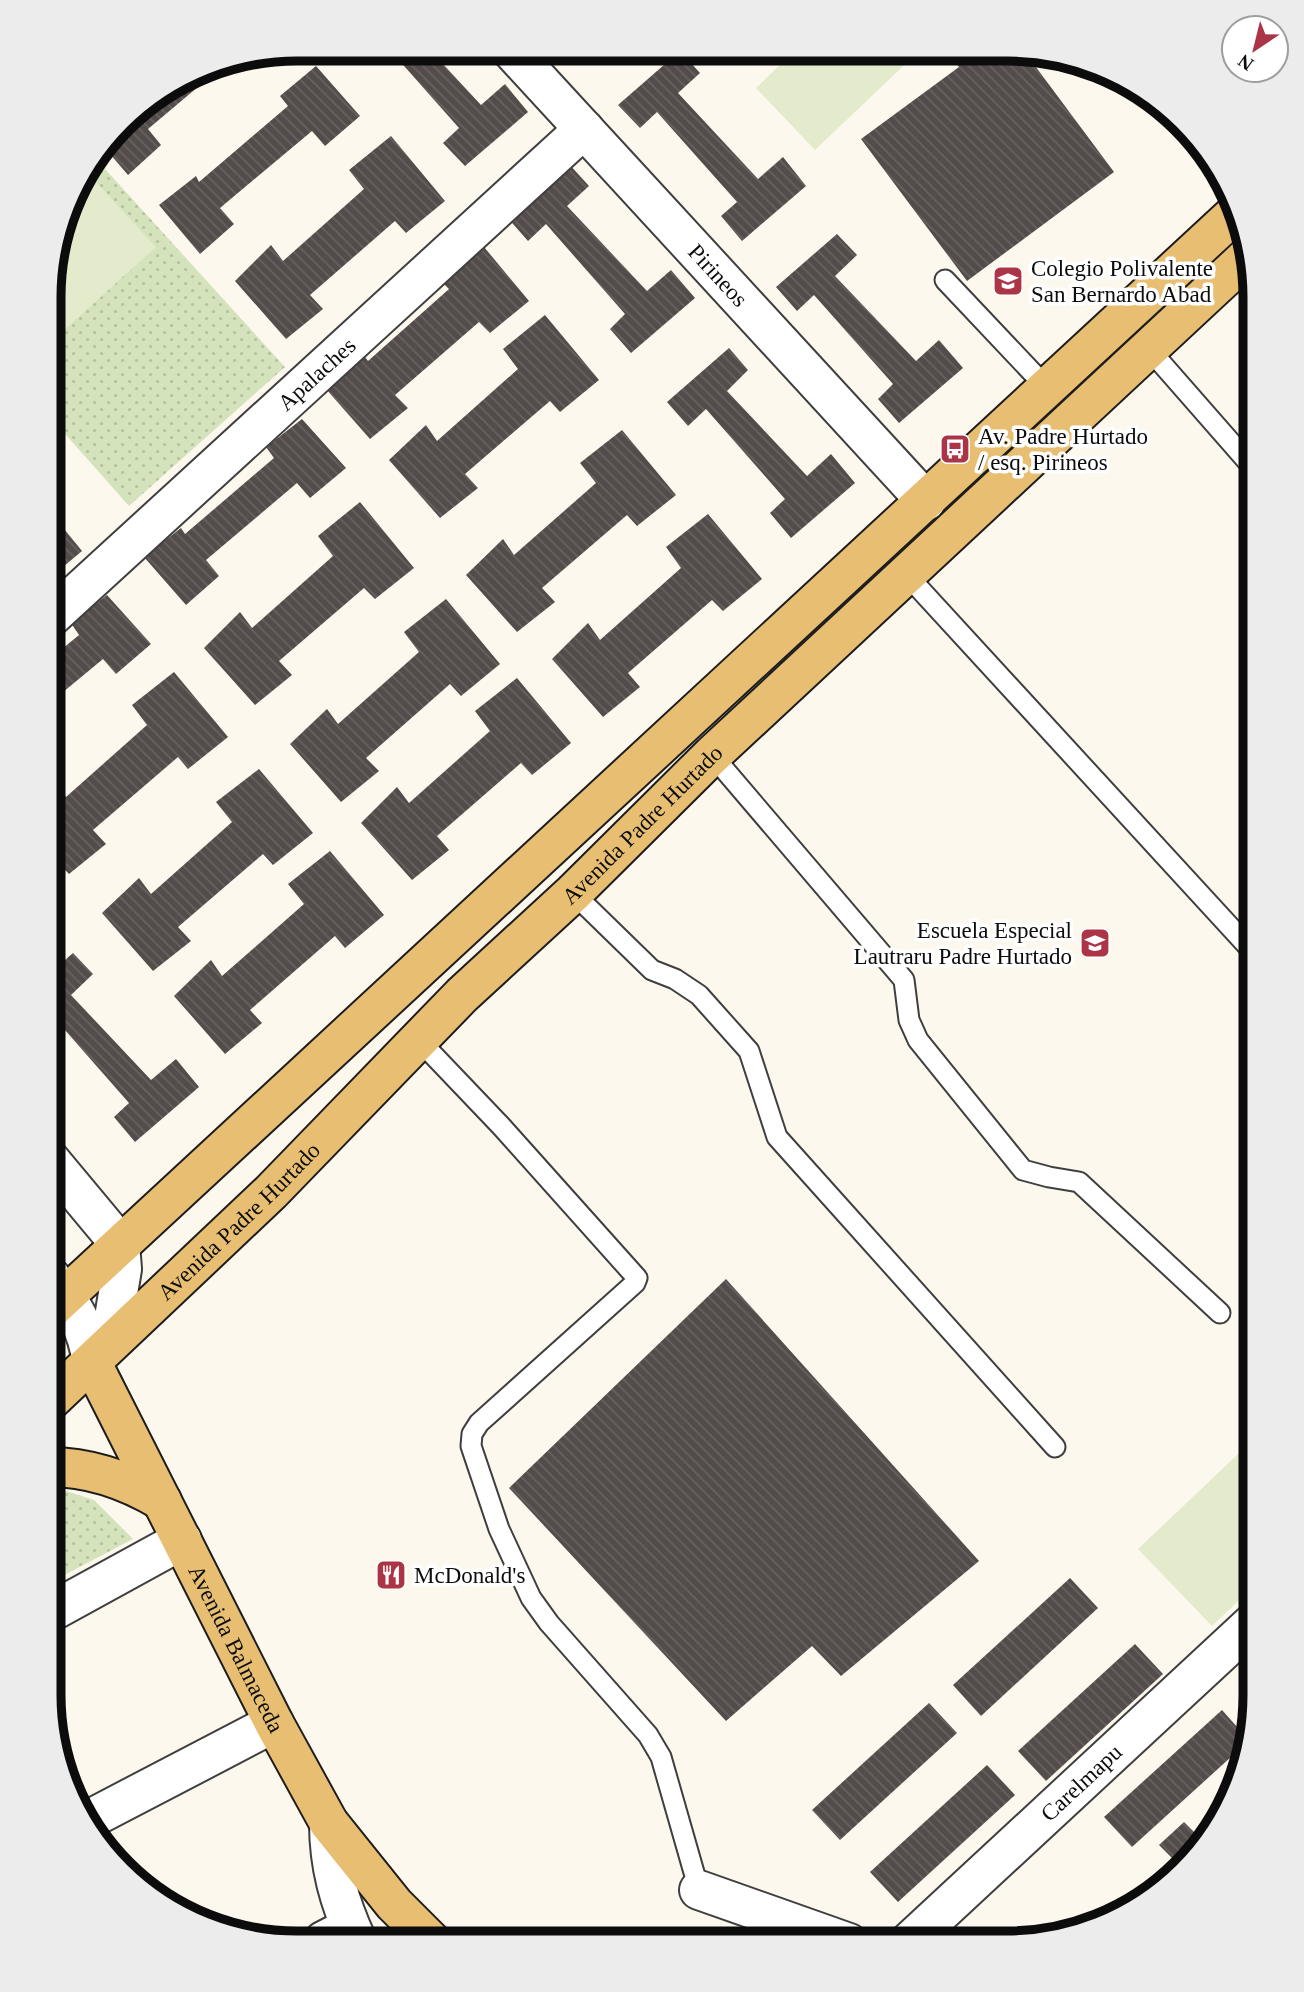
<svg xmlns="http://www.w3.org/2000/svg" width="1304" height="1992" viewBox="0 0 1304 1992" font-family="'Times New Roman',serif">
<defs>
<pattern id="park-dots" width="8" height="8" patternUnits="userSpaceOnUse" patternTransform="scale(1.75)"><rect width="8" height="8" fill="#d4e3bb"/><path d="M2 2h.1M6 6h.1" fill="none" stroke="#b5c2a0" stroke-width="1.8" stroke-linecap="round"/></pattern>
<pattern id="building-back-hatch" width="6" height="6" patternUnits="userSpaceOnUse" patternTransform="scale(1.75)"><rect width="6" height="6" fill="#534c4a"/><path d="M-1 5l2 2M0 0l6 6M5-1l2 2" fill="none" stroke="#676160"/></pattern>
</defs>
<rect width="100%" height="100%" fill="#fdf8ed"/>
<g fill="url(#park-dots)">
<path d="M95,158L285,367L129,506L51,418V265L82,174Z"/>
<path d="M60,1489L94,1500L133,1539L49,1583V1492Z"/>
</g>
<g fill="#e4ebcc">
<path d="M795,50L919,51L815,150L756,88Z"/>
<path d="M85,170L156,247L51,342V265Z"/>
<path d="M1255,1438L1254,1586L1212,1626L1138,1549Z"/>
</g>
<g fill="url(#building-back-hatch)">
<path d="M389,49H429L481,105L505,84L528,112L465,166L443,143L459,128Z"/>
<path d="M680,51L700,73L678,93L758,179L783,157L806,186L742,241L721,216L737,202L657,112L640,128L618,105Z"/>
<path d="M947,51H1024L1114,172L967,281L861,139L959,67Z"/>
<path d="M269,54L252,68L244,58L258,56Z"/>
<path d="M230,60L148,129L161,145L128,175L104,147L134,110L217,62Z"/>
<path d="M316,66L360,116L325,146L312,131L220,208L234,224L200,254L159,205L196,176L199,182L288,106L280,96Z"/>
<path d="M391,136L445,201L406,233L395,221L310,295L323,309L286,339L235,281L271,245L283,261L364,189L349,170Z"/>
<path d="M569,164L589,186L567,206L647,291L671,270L695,298L631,353L610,329L625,314L546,224L528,241L507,217Z"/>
<path d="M837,234L857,255L835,276L916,361L939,340L963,368L899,423L878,399L893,384L814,295L797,311L776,287Z"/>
<path d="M479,241L529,301L490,333L479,322L395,395L408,408L370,439L319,381L356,345L368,361L449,289L439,279Z"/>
<path d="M545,315L599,380L560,412L550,401L465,474L478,488L440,518L389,460L426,425L437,441L518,369L503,349Z"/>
<path d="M729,348L748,370L727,391L807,476L831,454L855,483L791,538L770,513L785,499L706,409L688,426L667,402Z"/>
<path d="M302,419L346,468L310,498L297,483L206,560L219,576L186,605L144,557L181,528L185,534L274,458L266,447Z"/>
<path d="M622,430L676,495L637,526L627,515L542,588L555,602L517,632L466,575L503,539L514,555L596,483L580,463Z"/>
<path d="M360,502L414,568L375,599L364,588L279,661L292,675L255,705L204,648L240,612L252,628L333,556L318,536Z"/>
<path d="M51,513L82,551L51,577Z"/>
<path d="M708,514L762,579L723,611L712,600L628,673L640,687L603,717L552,659L588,623L600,640L681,568L666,547Z"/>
<path d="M107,595L151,644L116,674L103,659L51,702V658L79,635L71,623Z"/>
<path d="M446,599L500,664L461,696L450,684L366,758L379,771L341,802L290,744L327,709L338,724L419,652L404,632Z"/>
<path d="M174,672L228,737L188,769L178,757L93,830L106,844L69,874L50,854V785L54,781L66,797L147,725L132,705Z"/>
<path d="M517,678L571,743L532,775L521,763L437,836L449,850L412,880L361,823L397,787L409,803L490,731L475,711Z"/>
<path d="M259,769L313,833L273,865L263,854L178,927L191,941L153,971L102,913L139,878L151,894L232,822L216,802Z"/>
<path d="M330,851L384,915L345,948L335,936L250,1010L262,1023L225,1054L174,996L211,960L222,976L304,904L288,884Z"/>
<path d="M73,953L93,974L71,995L151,1080L176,1059L199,1087L135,1142L114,1117L129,1103L50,1013V973Z"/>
<path d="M726,1279L979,1561L841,1676L812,1646L726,1721L509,1488Z"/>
<path d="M1070,1578L1098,1608L981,1716L953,1685Z"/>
<path d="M1135,1644L1163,1674L1046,1781L1018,1751Z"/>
<path d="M1254,1681V1707L1242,1693Z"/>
<path d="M929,1703L957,1733L840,1840L812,1810Z"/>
<path d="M1222,1710L1246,1737L1242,1747L1132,1847L1104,1817Z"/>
<path d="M987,1765L1015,1795L898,1902L870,1872Z"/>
<path d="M1184,1822L1204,1842L1181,1867L1159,1845Z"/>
</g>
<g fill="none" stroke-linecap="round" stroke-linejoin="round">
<g stroke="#3f3f3f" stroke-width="23">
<g id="service">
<path d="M945,280L1047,388"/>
<path d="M1149,349L1255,470"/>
<path d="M906,574L1255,954"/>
<path d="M712,755L904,980L909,1020L918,1040L1023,1170L1049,1177L1079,1182L1220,1313"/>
<path d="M573,893L652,970L675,979L699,995L749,1051L777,1137L1055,1447"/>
<path d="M418,1039L501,1126L637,1278L635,1283L479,1423L472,1434L471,1446L499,1529L531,1598L549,1623L648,1735L661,1757L699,1890"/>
</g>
</g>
<g stroke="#3f3f3f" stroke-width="42">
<g id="minor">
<path id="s1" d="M511,50L926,501"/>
<path id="s2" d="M51,617L584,129"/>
<path d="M49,1613L182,1540"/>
<path d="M90,1819L274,1723"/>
<path d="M699,1890L849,1943"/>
<path d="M323,1941L350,1927"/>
<path id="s3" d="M908,1943L1254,1622"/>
</g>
</g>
<g stroke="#3f3f3f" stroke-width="42">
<g id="tertiary">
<path d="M50,1160L120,1244L122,1269L114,1318L93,1361"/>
<path d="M50,1276C73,1305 87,1327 92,1363"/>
<path d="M329,1823C329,1866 339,1902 357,1941"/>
</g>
</g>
<g stroke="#1d1d1d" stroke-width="42">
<g id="primary">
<path d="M50,1310L1238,211"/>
<path id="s4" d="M92,1363L274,1723L329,1823L394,1904L431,1941"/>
<path id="s5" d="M49,1402L271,1192L462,995L573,893L712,755L1247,257"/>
<path d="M49,1467C91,1467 127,1480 162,1501"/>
</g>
</g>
<use href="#service" stroke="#fff" stroke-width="19"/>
<use href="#minor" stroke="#fff" stroke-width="38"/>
<use href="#tertiary" stroke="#fff" stroke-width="38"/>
<use href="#primary" stroke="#e8bf72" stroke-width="38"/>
</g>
<defs>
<g id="school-square" transform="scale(1.575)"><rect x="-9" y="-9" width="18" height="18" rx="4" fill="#ab3547" stroke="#fff"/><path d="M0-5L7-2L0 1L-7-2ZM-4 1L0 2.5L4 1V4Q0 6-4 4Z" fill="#fff"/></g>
<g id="bus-square" transform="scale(1.575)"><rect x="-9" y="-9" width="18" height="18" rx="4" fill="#ab3547" stroke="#fff"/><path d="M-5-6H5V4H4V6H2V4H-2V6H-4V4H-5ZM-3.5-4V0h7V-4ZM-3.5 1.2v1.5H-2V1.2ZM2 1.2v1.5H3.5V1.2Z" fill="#fff"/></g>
<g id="restaurant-square" transform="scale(1.575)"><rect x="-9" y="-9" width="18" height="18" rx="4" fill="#ab3547" stroke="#fff"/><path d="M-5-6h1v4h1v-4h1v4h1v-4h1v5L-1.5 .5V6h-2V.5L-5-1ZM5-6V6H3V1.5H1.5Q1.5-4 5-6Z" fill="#fff"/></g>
</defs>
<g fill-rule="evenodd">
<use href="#school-square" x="1008" y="281"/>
<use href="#bus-square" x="955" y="449"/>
<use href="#school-square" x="1095" y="943"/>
<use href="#restaurant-square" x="391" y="1575"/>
</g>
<g text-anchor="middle" stroke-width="7" stroke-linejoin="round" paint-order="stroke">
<g font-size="23" fill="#0c0c0c" stroke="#fff" text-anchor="start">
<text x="1031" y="276">Colegio Polivalente<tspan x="1031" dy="26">San Bernardo Abad</tspan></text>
<text x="978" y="444">Av. Padre Hurtado<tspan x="978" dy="26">/ esq. Pirineos</tspan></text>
<text x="1072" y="938" text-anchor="end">Escuela Especial<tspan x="1072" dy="26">Lautraru Padre Hurtado</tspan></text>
<text x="414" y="1583">McDonald's</text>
</g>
<g font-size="23" fill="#0c0c0c" stroke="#fff">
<text dy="8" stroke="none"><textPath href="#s1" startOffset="306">Pirineos</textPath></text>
<text dy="8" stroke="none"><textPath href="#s2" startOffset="360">Apalaches</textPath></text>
<text dy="8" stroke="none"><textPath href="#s5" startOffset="828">Avenida Padre Hurtado</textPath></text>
<text dy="8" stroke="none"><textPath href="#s5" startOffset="262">Avenida Padre Hurtado</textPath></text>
<text dy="8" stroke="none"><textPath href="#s4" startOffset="320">Avenida Balmaceda</textPath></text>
<text dy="8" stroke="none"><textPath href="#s3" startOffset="236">Carelmapu</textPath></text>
</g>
</g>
<path d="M0 0H1304V1992H0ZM297 61H1007A236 236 0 0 1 1243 297V1695A236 236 0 0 1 1007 1931H297A236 236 0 0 1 61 1695V297A236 236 0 0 1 297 61Z" fill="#ececec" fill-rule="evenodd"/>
<path fill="none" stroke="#0c0c0c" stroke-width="9" d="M297 61H1007A236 236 0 0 1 1243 297V1695A236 236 0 0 1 1007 1931H297A236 236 0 0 1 61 1695V297A236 236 0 0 1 297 61Z"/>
<g transform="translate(1255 49) rotate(215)"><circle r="33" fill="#ffffff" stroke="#9e9e9e" stroke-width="2"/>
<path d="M0-5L12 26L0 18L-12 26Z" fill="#ab3547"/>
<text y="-10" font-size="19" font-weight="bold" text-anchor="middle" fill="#0c0c0c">N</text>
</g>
</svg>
